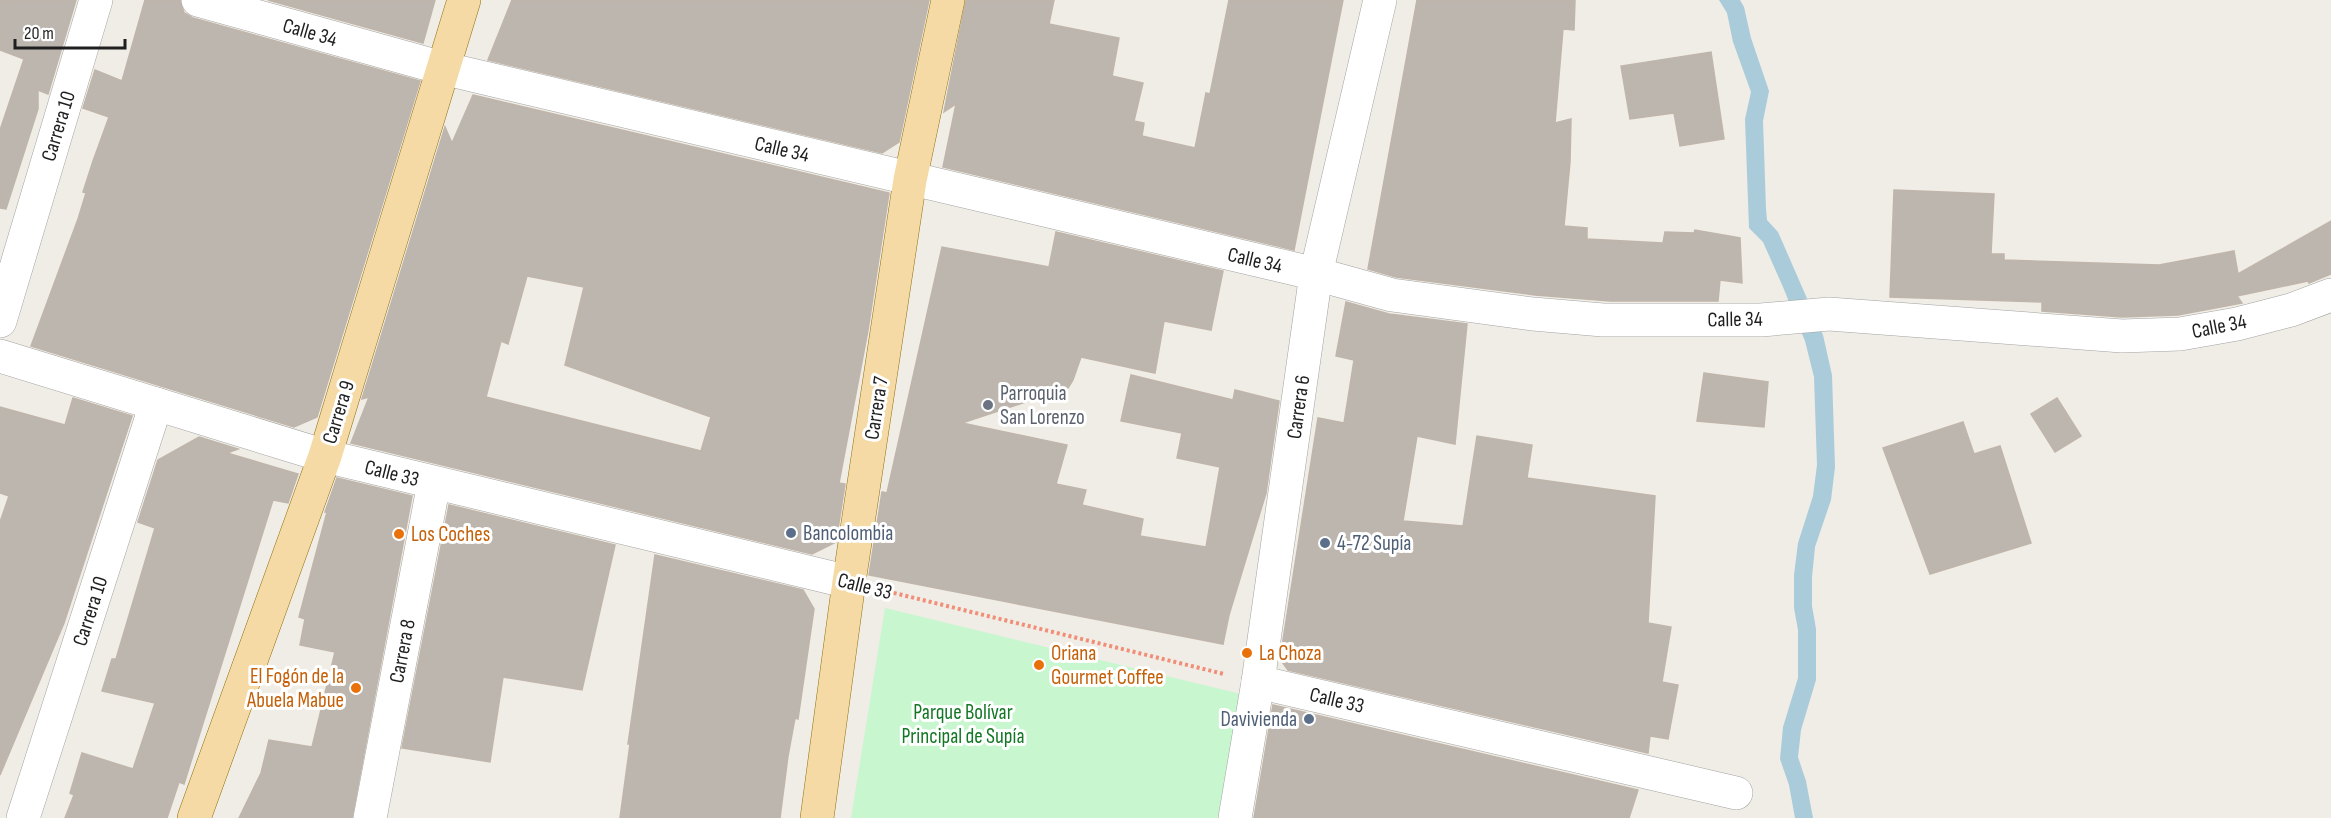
<svg xmlns="http://www.w3.org/2000/svg" width="2331" height="818" viewBox="0 0 2331 818" font-family="'Sofia Sans Condensed',sans-serif">
<rect width="100%" height="100%" fill="#efede6"/>
<path fill="#c7f6cf" d="M885,608L1245,695L1223,818H851Z"/>
<path fill="#aacbda" d="M1719,0H1740L1744,7L1751,38L1769,91L1763,121L1766,209L1767,220L1778,232L1823,335L1832,375L1835,467L1831,500L1815,547L1812,577V606L1816,629V680L1801,730L1798,757L1806,781L1813,818H1795L1789,785L1780,759L1783,727L1798,678V630L1794,608V575L1798,543L1813,496L1817,465L1814,377L1805,341L1783,287L1763,242L1749,228L1745,119L1751,92L1733,42L1727,13Z"/>
<g fill="#bcb6af" stroke="#c0b5aa" stroke-width="1.5" fill-rule="evenodd">
<path d="M0,0H76L48,94L38,90V109L6,209L0,208V130L24,59L0,50Z"/>
<path d="M145,0H180L184,13L193,18L420,81L317,417L294,427L31,346L78,219L86,193L83,192L93,161L109,117L83,108L95,70L122,81Z"/>
<path d="M268,0H435L423,43Z"/>
<path d="M512,0H929L899,142L882,153L488,60Z"/>
<path d="M966,0H1054L1049,24L1119,38L1112,76L1143,83L1134,121L1144,123L1142,136L1195,148L1206,93L1210,94L1229,0H1343L1294,250L943,167L956,104L944,112Z"/>
<path d="M1417,0H1575L1574,30L1563,29L1555,123L1571,119L1570,162L1564,226L1587,228V239L1663,243L1665,232L1694,233L1695,230L1740,238L1742,283L1720,280L1718,301H1610L1535,295L1396,277L1368,269Z"/>
<path d="M1711,52L1724,139L1680,146L1674,113L1630,119L1621,66Z"/>
<path d="M473,95L889,193L868,330L839,483L845,484L836,542L812,554L351,443L369,397L362,399L445,127L452,143ZM527,276L584,287L565,365L711,417L701,451L486,397L501,341L508,344Z"/>
<path d="M1894,190L1994,194L1991,254H2004V260L2159,265L2234,251L2238,274L2331,221V274L2309,283L2308,281L2237,296L2242,303L2178,315L2122,317L2042,311V302L1890,297Z"/>
<path d="M1056,232L1223,271L1211,330L1164,321L1155,373L1081,357L1073,380L1068,388L962,423L1067,445L1056,484L1086,490L1082,505L1143,519L1140,536L1206,547L1220,467L1177,458L1182,433L1121,421L1131,375L1233,400L1235,390L1279,401L1266,493L1229,615L1223,644L869,575L882,492L887,493L942,247L1049,267Z"/>
<path d="M1346,302L1389,314L1467,324L1455,444L1417,436L1403,521L1463,526L1477,436L1532,445L1527,478L1655,496L1648,623L1671,627L1662,682L1678,685L1668,739L1650,736L1648,753L1288,670L1280,659L1318,418L1344,423L1354,360L1336,356Z"/>
<path d="M1704,373L1768,382L1764,427L1697,421Z"/>
<path d="M73,398L132,416L64,623L0,775V522L9,496L0,493V407L65,425Z"/>
<path d="M2057,398L2081,436L2055,452L2031,414Z"/>
<path d="M1963,422L1974,454L2000,446L2031,543L1930,574L1883,448Z"/>
<path d="M199,437L238,449L227,453L298,474L288,503L273,500L184,784L179,782L167,818H65L74,795L70,793L82,753L133,769L155,703L102,691L112,659H116L155,528L138,522L158,460Z"/>
<path d="M337,478L412,496L352,818H239L261,773L269,740L312,747L335,652L300,645L305,619L299,617L327,512H325Z"/>
<path d="M449,505L615,545L582,690L503,677L490,762L402,748Z"/>
<path d="M655,555L803,590L814,609L798,719L795,718L788,756L780,818H620L630,744H628Z"/>
<path d="M1273,705L1638,790L1629,818H1254Z"/>
</g>
<g fill="none" stroke-linecap="round" stroke-linejoin="round">
<g stroke="#a3a3a3" stroke-width="34">
<g id="minor">
<path d="M198,0L442,68L1316,274L1392,295L1533,314L1603,320H1761L1829,314L2122,336L2180,334L2237,324L2291,310L2331,295"/>
<path d="M0,321L96,0"/>
<path d="M0,356L325,456L849,582"/>
<path d="M1258,682L1736,793"/>
<path d="M23,818L156,404"/>
<path d="M370,818L434,483"/>
<path d="M1235,818L1258,682L1316,274L1380,0"/>
</g>
</g>
<g stroke="#90700b" stroke-width="34">
<g id="major">
<path d="M194,818L325,456L464,0"/>
<path d="M817,818L849,582L910,180L948,0"/>
</g>
</g>
<path stroke="#f08e77" stroke-width="4" stroke-dasharray="3 3" stroke-linecap="butt" d="M882,590L1224,674"/>
<use href="#minor" stroke="#fff" stroke-width="33"/>
<use href="#major" stroke="#f5daa5" stroke-width="33"/>
</g>
<circle fill="#6b7280" stroke="#fff" stroke-width="2" cx="988" cy="405" r="6"/>
<g fill="#5c6f8a" stroke="#fff" stroke-width="2">
<circle cx="791" cy="533" r="6"/>
<circle cx="1325" cy="543" r="6"/>
<circle cx="1309" cy="719" r="6"/>
</g>
<g fill="#e8710a" stroke="#fff" stroke-width="2">
<circle cx="399" cy="534" r="6"/>
<circle cx="1247" cy="653" r="6"/>
<circle cx="1039" cy="665" r="6"/>
<circle cx="356" cy="688" r="6"/>
</g>
<g text-anchor="middle" stroke-width="6" stroke-linejoin="round" paint-order="stroke">
<g font-size="21" fill="#1f1f1f" stroke="#fff">
<text transform="translate(310 32) rotate(16)" y="7">Calle 34</text>
<text transform="translate(58 126) rotate(-73)" y="7">Carrera 10</text>
<text transform="translate(782 149) rotate(13)" y="7">Calle 34</text>
<text transform="translate(1255 260) rotate(13)" y="7">Calle 34</text>
<text transform="translate(1735 319) rotate(-1)" y="7">Calle 34</text>
<text transform="translate(2219 326) rotate(-11)" y="7">Calle 34</text>
<text transform="translate(1298 407) rotate(-82)" y="7">Carrera 6</text>
<text transform="translate(876 408) rotate(-81)" y="7">Carrera 7</text>
<text transform="translate(338 412) rotate(-73)" y="7">Carrera 9</text>
<text transform="translate(392 473) rotate(14)" y="7">Calle 33</text>
<text transform="translate(865 586) rotate(14)" y="7">Calle 33</text>
<text transform="translate(90 611) rotate(-72)" y="7">Carrera 10</text>
<text transform="translate(402 651) rotate(-79)" y="7">Carrera 8</text>
<text transform="translate(1337 700) rotate(13)" y="7">Calle 33</text>
</g>
<g font-size="21" fill="#5b616d" stroke="#fff" text-anchor="start">
<text x="1000" y="400">Parroquia<tspan x="1000" dy="24">San Lorenzo</tspan></text>
</g>
<g font-size="21" fill="#4e5e75" stroke="#fff" text-anchor="start">
<text x="803" y="540">Bancolombia</text>
<text x="1337" y="550">4-72 Supía</text>
<text x="1297" y="726" text-anchor="end">Davivienda</text>
</g>
<g font-size="21" fill="#c56008" stroke="#fff" text-anchor="start">
<text x="411" y="541">Los Coches</text>
<text x="1051" y="660">Oriana<tspan x="1051" dy="24">Gourmet Coffee</tspan></text>
<text x="1259" y="660">La Choza</text>
<text x="344" y="683" text-anchor="end">El Fogón de la<tspan x="344" dy="24">Abuela Mabue</tspan></text>
</g>
<g font-size="21" fill="#137725" stroke="#fff">
<text x="963" y="719">Parque Bolívar<tspan x="963" dy="24">Principal de Supía</tspan></text>
</g>
</g>
<path d="M15 39v9h110v-9" fill="none" stroke="#1f1f1f" stroke-width="3"/>
<text x="24" y="39" font-size="18" fill="#1f1f1f" stroke="#ffffff" stroke-width="4.5" paint-order="stroke">20 m</text>
</svg>
